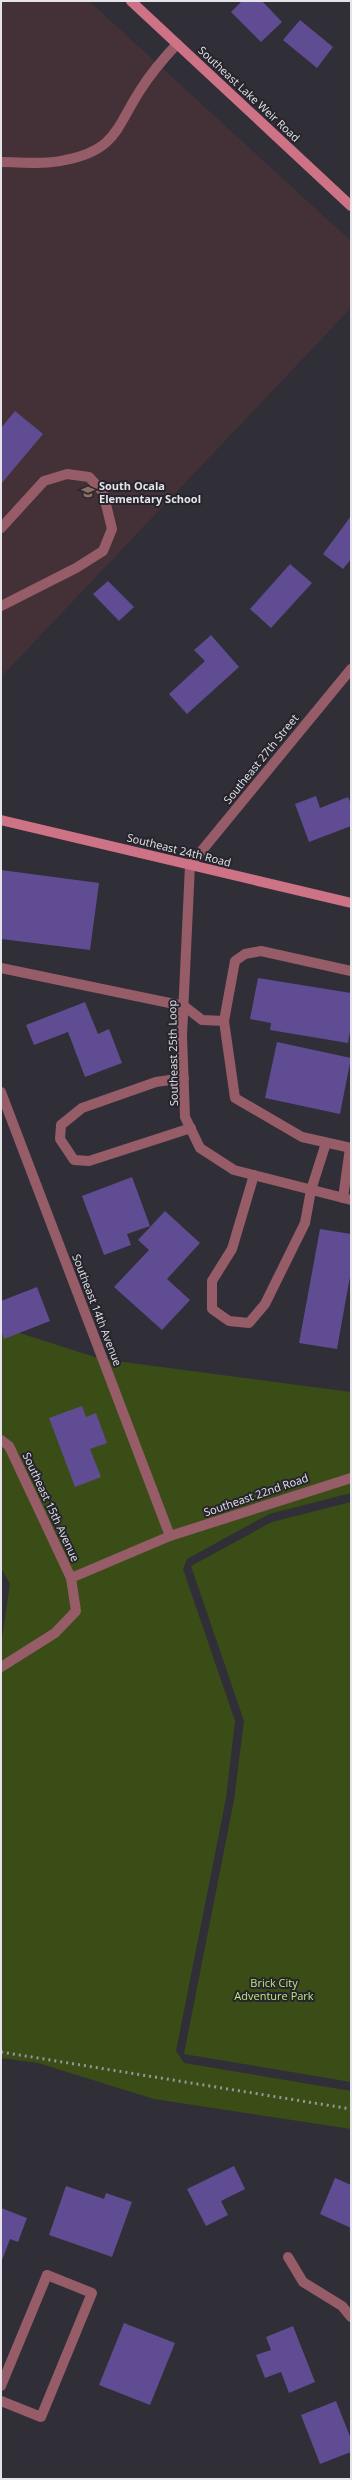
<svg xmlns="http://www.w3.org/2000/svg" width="352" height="2480" viewBox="0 0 352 2480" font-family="'Open Sans',sans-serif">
<rect width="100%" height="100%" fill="#302e36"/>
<path fill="#443137" d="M1,1H89L351,241V308L1,677Z"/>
<g fill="#3b4d17">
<path d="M1,1327L101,1359L351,1392V1493L269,1514L187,1559L183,1569L235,1721L226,1798L176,2051L184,2063L351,2091V2129L154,2099L38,2063L1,2058V1645L10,1584L1,1568Z"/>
<path d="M351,1502V2082L184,2054L234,1800L244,1721L191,1566L272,1522Z"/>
</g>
<g fill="#604c92">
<path d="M242,1H262L282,22L261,42L231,12Z"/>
<path d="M300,20L333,47L317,68L283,40Z"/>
<path d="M15,411L43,434L1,484V428Z"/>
<path d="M351,516V559L343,569L323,554Z"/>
<path d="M290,564L312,583L271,628L250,609Z"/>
<path d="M108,581L134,607L119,621L93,594Z"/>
<path d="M211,635L239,667L187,714L169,694L205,661L194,650Z"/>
<path d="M316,796L320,808L348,797L351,804V826L309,842L295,804Z"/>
<path d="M1,870L99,883L90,950L1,939Z"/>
<path d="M258,978L351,993V1026L348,1043L270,1030L271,1023L250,1019Z"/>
<path d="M85,1002L98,1034L109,1029L122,1063L85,1077L68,1032L34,1045L26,1025Z"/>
<path d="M277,1042L351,1058L340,1114L265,1098Z"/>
<path d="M132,1177L150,1226L127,1234L131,1245L104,1255L82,1196Z"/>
<path d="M165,1211L200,1243L167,1279L190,1300L162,1330L114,1287L149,1250L138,1240Z"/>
<path d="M320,1229L351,1234V1271L337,1349L299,1343Z"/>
<path d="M37,1287L50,1321L4,1339L1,1330V1301Z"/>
<path d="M82,1406L86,1417L96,1413L107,1443L90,1449L101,1477L75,1487L49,1418Z"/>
<path d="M234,2166L245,2189L221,2201L228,2215L206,2226L187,2189Z"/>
<path d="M335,2178L351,2185V2228L320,2214Z"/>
<path d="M66,2186L104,2199L106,2193L132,2202L112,2257L49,2235Z"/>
<path d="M1,2208L27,2218L18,2242L10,2239L1,2263Z"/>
<path d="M124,2323L175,2343L150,2405L99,2385Z"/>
<path d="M293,2326L315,2382L289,2393L281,2372L265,2378L256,2355L271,2350L266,2337Z"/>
<path d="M336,2401L351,2439V2452L320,2464L301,2415Z"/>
</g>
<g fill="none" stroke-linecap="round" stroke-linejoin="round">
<g stroke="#965c67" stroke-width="10">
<path d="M1,162C21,162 45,165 65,160C117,150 116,127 141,89C151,73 164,58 177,44"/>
<path d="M1,528L44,481L67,474L89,477L103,492L112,529L103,551L76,568L1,606"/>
<path d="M190,865L182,1036L185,1117L200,1148L234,1170L351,1200"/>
<path d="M1,968L184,1006L202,1020L224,1021L235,1098L302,1137L351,1148"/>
<path d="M224,1021L235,961L245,954L261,951L351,971"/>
<path d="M184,1078L156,1082L82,1108L61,1125L60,1139L74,1160L89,1161L191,1128"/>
<path d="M254,1175L232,1249L212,1281V1309L229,1321L249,1323L265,1304L305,1223L311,1190L326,1143"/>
<path d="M343,1198L350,1148"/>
<path d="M1,2401L41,2417L92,2293L47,2275"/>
</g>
<g stroke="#965c67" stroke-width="10">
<path d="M190,865L351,669"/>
<path d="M1,1092L170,1536"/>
<path d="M1,1440L9,1446L71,1578L170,1536L351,1478"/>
<path d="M1,1667L55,1633L76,1611L71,1578"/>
<path d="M288,2257L303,2282L342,2306L351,2317"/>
<path d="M1,2386L47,2275"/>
</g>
<g stroke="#ce7285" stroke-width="10">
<path d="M131,1L351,206"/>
<path d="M1,820L351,903"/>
</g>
<path stroke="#97959b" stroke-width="3" stroke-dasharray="2 4" stroke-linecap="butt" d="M1,2052L351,2109"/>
</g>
<defs>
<g id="school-bare" transform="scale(1.08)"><path d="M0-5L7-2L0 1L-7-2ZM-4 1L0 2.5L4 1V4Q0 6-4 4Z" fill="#8d6e63" stroke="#26242c" stroke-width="2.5" paint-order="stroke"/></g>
</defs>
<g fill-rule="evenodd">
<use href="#school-bare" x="88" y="492"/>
</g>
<g text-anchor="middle" stroke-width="4" stroke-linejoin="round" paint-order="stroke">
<g font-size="11" fill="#e5e4e9" stroke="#26242c">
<text transform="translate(249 94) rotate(43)" y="4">Southeast Lake Weir Road</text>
<text transform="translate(261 759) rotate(-51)" y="4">Southeast 27th Street</text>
<text transform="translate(179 850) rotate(14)" y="4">Southeast 24th Road</text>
<text transform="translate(173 1053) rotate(-91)" y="4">Southeast 25th Loop</text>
<text transform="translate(97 1310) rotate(69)" y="4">Southeast 14th Avenue</text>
<text transform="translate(256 1495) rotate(-19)" y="4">Southeast 22nd Road</text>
<text transform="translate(51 1507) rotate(65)" y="4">Southeast 15th Avenue</text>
</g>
<g font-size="11" font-weight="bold" fill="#e5e4e9" stroke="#26242c" text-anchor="start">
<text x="99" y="490">South Ocala<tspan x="99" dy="13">Elementary School</tspan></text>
</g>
<g font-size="11" fill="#bee77c" stroke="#26242c">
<text x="274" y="1987">Brick City<tspan x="274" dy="13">Adventure Park</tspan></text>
</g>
</g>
<rect width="352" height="2480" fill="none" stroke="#e5e4e9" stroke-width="4"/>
</svg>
